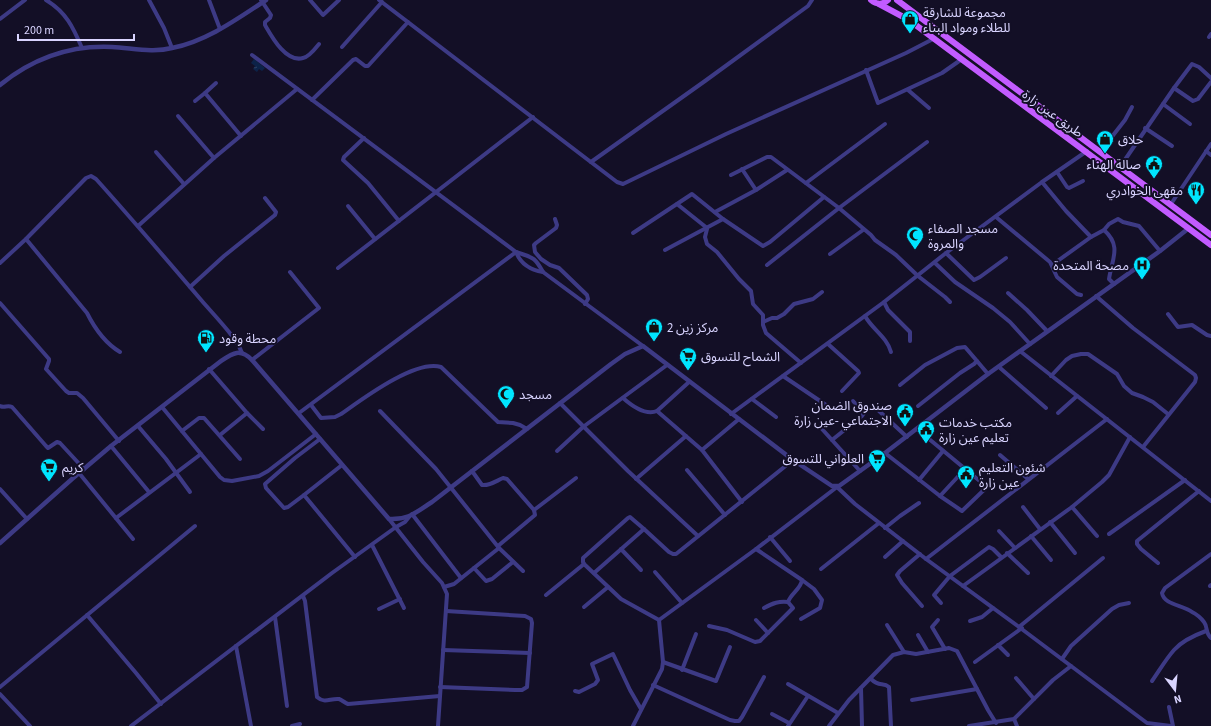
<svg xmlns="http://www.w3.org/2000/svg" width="1211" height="726" viewBox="0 0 1211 726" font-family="'Source Sans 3','Noto Sans Arabic',sans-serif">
<defs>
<pattern id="water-ripples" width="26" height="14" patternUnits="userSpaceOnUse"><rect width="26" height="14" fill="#0c2248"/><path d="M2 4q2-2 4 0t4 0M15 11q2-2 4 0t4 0" fill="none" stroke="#2f4163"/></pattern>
</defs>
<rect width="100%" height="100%" fill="#130f26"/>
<path fill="url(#water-ripples)" d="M254,59L265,68L262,71L259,69L257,72L253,69L255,66L251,63Z"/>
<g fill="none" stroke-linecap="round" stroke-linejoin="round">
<g stroke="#3d3a85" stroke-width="4">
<path d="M46,0C66,12 73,27 82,48"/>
<path d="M149,0L164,28L172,48"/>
<path d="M209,0L220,29"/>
<path d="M261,0L271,15L270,18L265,22V25C272,37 286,63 303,58C309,57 315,49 319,44"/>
<path d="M310,0L323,15L339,0"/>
<path d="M379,0L617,182L623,184L726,134L906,53L935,38"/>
<path d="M0,19L25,0"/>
<path d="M1209,37L1211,34"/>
<path d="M342,47L382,2"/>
<path d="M252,55L516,252C533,258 534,256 543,272L643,346"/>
<path d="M866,70L878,103L942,73L962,59"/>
<path d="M216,83L205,93L241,136"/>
<path d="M1174,88L1193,101L1198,99L1211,82"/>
<path d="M908,90L929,108"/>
<path d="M312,100L353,60L356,59L365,66H368L408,22"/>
<path d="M195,101L205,93"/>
<path d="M1163,104L1190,124"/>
<path d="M178,116L214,158"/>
<path d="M1145,128L1172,146"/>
<path d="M364,138L344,157L343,160L368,183L399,221"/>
<path d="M1206,151L1211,155"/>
<path d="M156,152L184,184"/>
<path d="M1100,152L1125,120L1132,107"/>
<path d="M591,162L705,81L808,6L812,0"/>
<path d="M1120,167L1174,88L1192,64L1199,67L1211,78"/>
<path d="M742,169L756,190"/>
<path d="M1057,172L1067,187L1069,188L1083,181"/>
<path d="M731,175L767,157H771L839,208L871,235L875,240L896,255L918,276L945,297L950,302"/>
<path d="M1042,182L1066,211L1091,237L1104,230L1109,224L1118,219L1123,222L1139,226L1160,251"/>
<path d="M806,183L885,124"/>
<path d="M677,204L707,228"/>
<path d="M1171,204L1211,144"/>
<path d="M348,206L375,239"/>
<path d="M715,212L756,190L787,170"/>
<path d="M996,217L1050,262L1057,277L1077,294L1081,295"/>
<path d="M555,219L557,225L556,228L536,243L534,245L535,252L541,259L550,265L559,268L587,295L588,299L585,304"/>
<path d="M138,226L214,158L297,89"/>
<path d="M707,229L705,237L707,244L717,252L739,279L751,291L753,304L763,315V325L766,333L801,363"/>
<path d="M1104,230C1122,246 1112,259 1109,279L1114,284"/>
<path d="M633,233L692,194L723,219"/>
<path d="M26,239L87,313C95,329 105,343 120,352"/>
<path d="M665,250L723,219L763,246L770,242L824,197"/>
<path d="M516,252C521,265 531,270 543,272"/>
<path d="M946,253L974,280L980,277L1006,258"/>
<path d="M830,254L863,230"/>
<path d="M0,263L26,239L86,178L91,176L96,179C132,219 167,260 202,301C214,315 236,337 242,353"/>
<path d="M935,263L955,282L993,308L1010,322L1030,344"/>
<path d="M767,265L839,208L927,142"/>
<path d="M1052,265L1091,237"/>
<path d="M338,268L533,117"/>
<path d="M190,287L224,256L275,215L276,212L265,198"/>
<path d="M1008,293L1027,310L1047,331"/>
<path d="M1096,296L1133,328L1195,375L1196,378L1195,382L1143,447"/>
<path d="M884,302L888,310L910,332V341"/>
<path d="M0,303L49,359V361L46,369L66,391L69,393H77L83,398L119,441"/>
<path d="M1168,314L1178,327L1192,325L1207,335L1211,336"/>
<path d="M865,316C872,329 887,337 891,352"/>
<path d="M763,322L772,318H777L784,314L794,304L813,299L822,292"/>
<path d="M828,344L858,371L859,373L842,391"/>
<path d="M1020,351L1211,501"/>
<path d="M252,360L319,308L290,272"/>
<path d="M977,361L988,374"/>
<path d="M999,367L1046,408"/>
<path d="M209,369L247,413L263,429"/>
<path d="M783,376L826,405"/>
<path d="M1051,376L1066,360L1072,356L1081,354H1088L1117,374L1124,386L1132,393L1143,397L1153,402L1168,414"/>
<path d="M689,382L657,411L702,450"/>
<path d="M900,385L925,365L957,348L965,347L977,361L974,364L960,373L918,406"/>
<path d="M623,398C632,406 645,416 657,411"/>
<path d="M752,399L776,417"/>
<path d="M560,403L628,471L698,536"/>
<path d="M311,405L321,418L335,417L341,414C361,400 415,359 441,367L498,422L513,423L520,425L527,429"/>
<path d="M0,406C4,408 8,405 12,407L46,446L48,448L57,442L60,443L84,469"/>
<path d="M162,407L220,477L224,480L232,481L259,476L268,471L316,434"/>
<path d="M380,411L436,469L499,548L523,571"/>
<path d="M879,411L907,437"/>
<path d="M299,413L516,252"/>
<path d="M1058,413L1077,396"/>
<path d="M731,414L884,302L946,253L1042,182L1087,151"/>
<path d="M739,419L702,450L742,502"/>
<path d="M138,426L166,459L190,492"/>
<path d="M822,429L860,471"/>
<path d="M182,431L199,418H204L240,459"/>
<path d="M220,435L247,413"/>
<path d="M832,440L862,416L864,413L853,401"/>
<path d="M111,446L149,492"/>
<path d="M557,451L583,427L667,365"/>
<path d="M885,453L940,496L962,511L987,487L917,429"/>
<path d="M1000,455L1028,479"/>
<path d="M342,465L304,495L355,557"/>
<path d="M687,470L725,515"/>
<path d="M472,471L482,485C490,486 496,481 503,478L507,479L534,510L535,515L498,546"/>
<path d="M79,473L133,539"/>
<path d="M636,479L686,436"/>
<path d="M919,480L943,451"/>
<path d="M0,489L27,519"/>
<path d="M304,495L288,507L284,508L266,488L265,484L295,458L320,439"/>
<path d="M940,496L965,469"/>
<path d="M1023,507L1040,529"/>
<path d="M1072,507L1097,536"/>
<path d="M534,510L576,478"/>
<path d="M412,514L461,578"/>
<path d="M116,518L201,454"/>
<path d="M389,519L423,562L442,583L447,594L438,726"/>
<path d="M1050,522L1075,553"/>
<path d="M885,528L900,516L919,503"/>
<path d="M999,531L1015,548"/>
<path d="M1109,534L1185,480"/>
<path d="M1031,536L1051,560"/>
<path d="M770,537L790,561"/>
<path d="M372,545L404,608"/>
<path d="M621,549L641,570"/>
<path d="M756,549L802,580C801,589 791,593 788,602"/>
<path d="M1007,553L1028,573"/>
<path d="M920,554L900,571L897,575L902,583L922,606"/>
<path d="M1211,554L1165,588L1162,593C1164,605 1183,605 1192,612C1196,614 1201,618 1204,622C1208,627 1205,633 1211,638"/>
<path d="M885,557L903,541"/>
<path d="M926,559L1107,419"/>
<path d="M1158,563L1141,549L1137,544V541L1199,491"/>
<path d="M584,564L583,562V558L628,518L630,517L644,529"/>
<path d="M474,568L486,581L492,579L513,562"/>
<path d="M821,569L879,523"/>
<path d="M655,572L682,603"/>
<path d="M594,573L644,529L669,552L673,554H676L793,460"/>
<path d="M963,586L1072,507L1102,482L1109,475L1130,437"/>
<path d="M1210,586L1211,585"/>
<path d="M444,587L454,584L499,548"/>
<path d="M546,595L584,564L621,599L659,620L663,662L662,669L633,726"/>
<path d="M303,596L305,601L317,697C325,704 330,698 339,699C342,700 345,703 348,704L440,696"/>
<path d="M941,603L934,595L950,576L989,547L993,549L1001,557"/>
<path d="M584,607L608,587"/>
<path d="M379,609L400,599"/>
<path d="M87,615L136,673L161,704"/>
<path d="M275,617L287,706"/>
<path d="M801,619L820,608L822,600L814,589L802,580"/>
<path d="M659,620L756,549L837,487L855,504L926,559L1019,627L1147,723L1171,726"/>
<path d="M756,620L768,633"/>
<path d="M938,620L932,627L945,649"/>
<path d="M970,621L982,617L993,608"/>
<path d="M887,625L904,652"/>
<path d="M709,626L727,630L755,642L760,641L793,608L788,602C779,601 773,603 764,608"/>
<path d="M1019,627L1103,558"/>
<path d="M918,635L928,652"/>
<path d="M998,645L1008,655"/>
<path d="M236,646L251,726"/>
<path d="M443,650L530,653"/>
<path d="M1062,659L1071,646L1112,609L1119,605L1129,603"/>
<path d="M663,662L716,681L730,647"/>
<path d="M975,662L1022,628"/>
<path d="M682,670L696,634"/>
<path d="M1016,678L1034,699"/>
<path d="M871,679C879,687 883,682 889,687L891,726"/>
<path d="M1152,681C1159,671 1166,659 1174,650C1182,641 1195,635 1206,631"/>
<path d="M788,684L838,713"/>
<path d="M653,685L730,720L735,721H739L742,717L764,677"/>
<path d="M0,687L195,526"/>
<path d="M440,687L515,690H522L527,687L532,623L531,619L525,616L446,611"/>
<path d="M861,688L862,726"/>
<path d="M575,691L579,692L595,684L598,680L592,664L613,654L630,690L641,709"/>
<path d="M0,694L30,726"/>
<path d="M912,700L977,689"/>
<path d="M1169,707L1173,726"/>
<path d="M772,714L789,723"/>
<path d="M1014,719L1017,726"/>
<path d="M131,726L332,573L396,527L405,522L409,517"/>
<path d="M292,726L300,724"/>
<path d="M788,726L808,696"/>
<path d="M829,726L849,700L893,655L904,652L916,654L949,648L957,651L988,710L996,723"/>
<path d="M969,726L1014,719L1053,680L1071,666"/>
</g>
<g stroke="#3d3a85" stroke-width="4.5">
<path d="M0,85C32,59 70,45 112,47C132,48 153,53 172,48C207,41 237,19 266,0"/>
<path d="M0,543L72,479L111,446L221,361C233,353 240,348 252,360L389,519C409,520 416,512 432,502L611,364L625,354L643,346L793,460L832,486H839L885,453L988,374L1160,251L1189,228"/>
</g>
<g stroke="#c25bff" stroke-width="6">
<path d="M871,0C877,5 882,5 888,0"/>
<path d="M897,0L1211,235"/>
<path d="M879,4L909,20L1211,245"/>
</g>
</g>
<defs>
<g id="shop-pin" transform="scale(0.9)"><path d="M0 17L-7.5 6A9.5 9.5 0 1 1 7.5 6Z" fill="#00e5ff" stroke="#130f26"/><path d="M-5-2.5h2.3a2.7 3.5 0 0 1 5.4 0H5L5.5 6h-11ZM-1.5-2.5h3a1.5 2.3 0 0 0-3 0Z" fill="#111"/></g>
<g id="civic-pin" transform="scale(0.9)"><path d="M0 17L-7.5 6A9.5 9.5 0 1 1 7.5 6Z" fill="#00e5ff" stroke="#130f26"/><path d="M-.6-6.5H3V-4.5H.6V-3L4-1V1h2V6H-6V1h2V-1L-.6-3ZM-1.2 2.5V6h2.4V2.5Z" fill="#111"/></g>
<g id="restaurant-pin" transform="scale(0.9)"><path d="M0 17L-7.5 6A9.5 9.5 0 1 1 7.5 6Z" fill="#00e5ff" stroke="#130f26"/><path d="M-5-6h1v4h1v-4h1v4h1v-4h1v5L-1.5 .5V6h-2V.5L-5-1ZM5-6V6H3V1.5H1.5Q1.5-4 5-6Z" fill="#111"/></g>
<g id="mosque-pin" transform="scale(0.9)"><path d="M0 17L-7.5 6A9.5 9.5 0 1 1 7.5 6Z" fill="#00e5ff" stroke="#130f26"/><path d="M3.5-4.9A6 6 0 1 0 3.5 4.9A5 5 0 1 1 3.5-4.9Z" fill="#111"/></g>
<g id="hospital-pin" transform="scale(0.9)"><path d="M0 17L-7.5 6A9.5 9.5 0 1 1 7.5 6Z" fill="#00e5ff" stroke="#130f26"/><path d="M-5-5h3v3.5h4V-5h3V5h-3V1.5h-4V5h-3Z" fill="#111"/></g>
<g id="fuel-pin" transform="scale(0.9)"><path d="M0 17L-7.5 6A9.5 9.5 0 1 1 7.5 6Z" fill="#00e5ff" stroke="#130f26"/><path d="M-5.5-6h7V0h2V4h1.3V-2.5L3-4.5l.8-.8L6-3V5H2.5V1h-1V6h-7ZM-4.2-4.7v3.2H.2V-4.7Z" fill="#111"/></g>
<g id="supermarket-pin" transform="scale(0.9)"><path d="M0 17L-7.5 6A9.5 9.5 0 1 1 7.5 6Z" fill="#00e5ff" stroke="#130f26"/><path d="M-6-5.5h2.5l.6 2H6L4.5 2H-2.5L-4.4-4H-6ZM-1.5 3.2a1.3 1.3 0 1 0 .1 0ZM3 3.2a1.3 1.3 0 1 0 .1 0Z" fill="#111"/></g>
</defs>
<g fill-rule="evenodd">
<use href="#shop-pin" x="910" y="19"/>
<use href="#shop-pin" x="1105" y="139"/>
<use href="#civic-pin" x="1154" y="164"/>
<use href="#restaurant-pin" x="1196" y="190"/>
<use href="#mosque-pin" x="915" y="235"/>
<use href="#hospital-pin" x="1142" y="265"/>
<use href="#shop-pin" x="654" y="327"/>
<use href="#fuel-pin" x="206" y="338"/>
<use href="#supermarket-pin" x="688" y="356"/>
<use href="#mosque-pin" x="506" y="394"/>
<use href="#civic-pin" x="905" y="412"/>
<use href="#civic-pin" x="926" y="429"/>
<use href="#supermarket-pin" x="877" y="458"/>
<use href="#supermarket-pin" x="49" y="467"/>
<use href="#civic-pin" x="966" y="474"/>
</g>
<g text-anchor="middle" stroke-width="4" stroke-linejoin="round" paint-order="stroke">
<g font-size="13" fill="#d9d4ff" stroke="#130f26" text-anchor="start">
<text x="923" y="17">مجموعة للشارقة<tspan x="923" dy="15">للطلاء ومواد البناء</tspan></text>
<text x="1118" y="144">حلاق</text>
<text x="1141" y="169" text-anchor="end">صالة الهناء</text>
<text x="1183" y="195" text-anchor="end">مقهى الخوادري</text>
<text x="928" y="233">مسجد الصفاء<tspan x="928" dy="15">والمروة</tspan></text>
<text x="1129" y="270" text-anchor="end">مصحة المتحدة</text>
<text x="667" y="332">مركز زين 2</text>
<text x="219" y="343">محطة وقود</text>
<text x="701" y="361">الشماح للتسوق</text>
<text x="519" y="399">مسجد</text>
<text x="892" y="410" text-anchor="end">صندوق الضمان<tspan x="892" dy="15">الاجتماعي -عين زارة</tspan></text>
<text x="939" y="427">مكتب خدمات<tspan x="939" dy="15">تعليم عين زارة</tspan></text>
<text x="864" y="463" text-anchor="end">العلواني للتسوق</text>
<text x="62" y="472">كريم</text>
<text x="979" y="472">شئون التعليم<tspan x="979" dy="15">عين زارة</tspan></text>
</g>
<g font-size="13" fill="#d9d4ff" stroke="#130f26">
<text transform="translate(1053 113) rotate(36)" y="5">طريق عين زارة</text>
</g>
</g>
<g transform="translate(1175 690) rotate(164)" stroke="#130f26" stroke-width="3" paint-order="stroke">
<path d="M0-3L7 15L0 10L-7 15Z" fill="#d9d4ff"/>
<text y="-6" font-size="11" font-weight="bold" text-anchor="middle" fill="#d9d4ff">N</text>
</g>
<path d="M18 34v6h116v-6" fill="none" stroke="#d9d4ff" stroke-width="2"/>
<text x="24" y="34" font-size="12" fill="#d9d4ff" stroke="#130f26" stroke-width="3" paint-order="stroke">200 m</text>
</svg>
